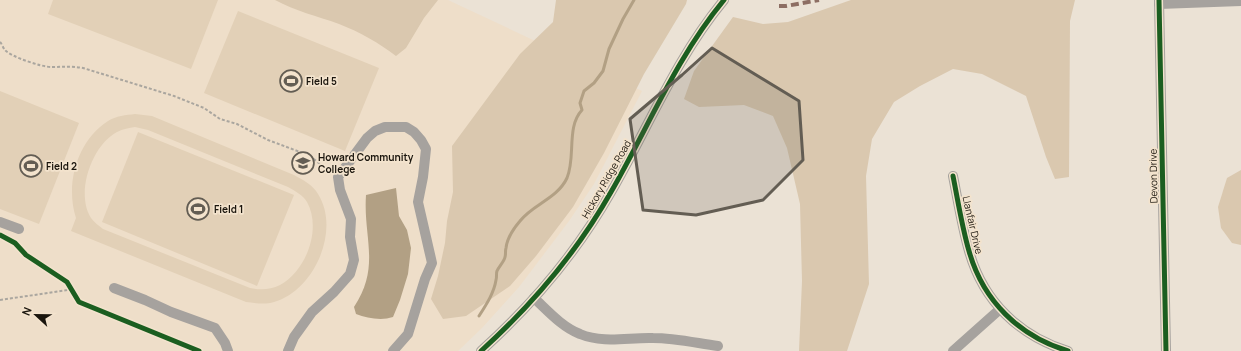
<svg xmlns="http://www.w3.org/2000/svg" width="1241" height="351" viewBox="0 0 1241 351" font-family="Manrope,sans-serif">
<rect width="100%" height="100%" fill="#ebe2d5"/>
<path fill="#eedec9" d="M0,0H448L642,91L594,184L569,221L519,287L482,328L458,351H0Z"/>
<g fill="#e2d0b7" fill-rule="evenodd">
<path d="M53,0H218L191,69L48,14Z"/>
<path d="M238,11L379,68L345,151L204,93Z"/>
<path d="M0,91L79,123L39,224L0,209Z"/>
<path d="M135,114L152,116L294,175C303,180 313,185 318,194C341,230 314,291 274,302C265,305 255,303 246,302L71,231L76,218C65,184 77,141 108,121C116,116 126,115 135,114ZM135,127L148,130L288,187C295,191 303,195 307,202C322,229 306,271 280,285C270,290 260,290 250,288L103,229C99,226 94,222 91,218C75,193 92,145 117,132C123,129 129,128 135,127Z"/>
<path d="M138,132L294,195L257,286L102,222Z"/>
</g>
<g fill="#dac8af">
<path d="M275,0H438L424,18L406,48L396,56C379,43 360,32 339,24C317,16 295,11 275,0Z"/>
<path d="M556,0H687L686,4L644,74L604,153L573,207L536,256L510,286L466,316L443,319L431,299L438,276L445,243L447,221L453,192L452,146L520,54L553,22Z"/>
<path d="M851,0H1075L1070,21L1069,177L1055,179L1046,157L1026,96L982,74L953,69L920,86L894,102L872,139L866,176L869,284L847,351H799L802,281L800,204L787,148L773,116L744,105L699,107L684,99L694,71L733,17L763,24L788,22Z"/>
<path d="M1241,170V245L1232,243L1221,228L1218,207L1227,178Z"/>
</g>
<path fill="#b2a084" d="M396,188L399,216L407,230L411,248L408,274L400,300L393,317C381,321 367,318 356,314L354,307C381,266 363,238 366,195Z"/>
<g fill="none" stroke-linecap="round" stroke-linejoin="round">
<path stroke="#b2a084" stroke-width="3" d="M479,316C486,305 494,293 496,280C497,277 496,273 497,271C499,266 504,262 505,257C506,254 505,251 506,248C507,239 514,228 520,221C533,204 557,199 567,178C576,157 566,127 582,110L580,103L584,91L594,83L603,71L609,49L623,19L634,0"/>
<g stroke="#aaa69f" stroke-width="2" stroke-dasharray="3 2" stroke-linecap="butt">
<path d="M0,42C2,44 3,48 5,50C11,57 42,67 51,67C62,67 72,66 83,68L174,96L204,108L220,119L237,124L268,140L308,155L330,171"/>
<path d="M0,300L68,290L71,288"/>
</g>
<g stroke="#a6a29e" stroke-width="10">
<path d="M1159,0L1166,351"/>
<path d="M1159,4L1241,1"/>
<path d="M953,176C958,201 962,227 969,251C983,301 1019,336 1068,351"/>
<path d="M0,222L19,229"/>
<path d="M114,288L145,300L171,312L215,328L225,343L228,351"/>
<path d="M534,298C548,311 562,327 580,334C604,344 629,337 653,338C675,338 696,343 718,346"/>
<path d="M288,351L294,337L312,312L334,292L350,274L354,260L350,237L351,219L340,190L338,177L367,138L375,131L385,127H406L414,132L421,140L426,149L423,177L418,202L432,263L425,279L408,334L393,351"/>
<path d="M481,351C532,305 577,252 611,192C648,128 676,58 724,0"/>
<path d="M953,351L999,310"/>
</g>
<path stroke="#8d6e63" stroke-width="4" stroke-dasharray="8 4" stroke-linecap="butt" d="M779,6H786L819,0"/>
<g stroke="#f3e3cd" stroke-width="8">
<g id="cycleway">
<path d="M1159,0L1166,351"/>
<path d="M953,176C958,201 962,227 969,251C983,301 1019,336 1068,351"/>
<path d="M0,235L15,243L26,255L67,282L79,302L199,351"/>
<path d="M481,351C532,305 577,252 611,192C648,128 676,58 724,0"/>
</g>
</g>
<use href="#cycleway" stroke="#1b5e20" stroke-width="5"/>
</g>
<path fill="#635d53" fill-opacity="0.2" stroke="#635d53" stroke-width="3" stroke-linejoin="round" d="M712,48L799,101L803,160L763,200L696,215L643,210L630,119L682,75Z"/>
<defs>
<g id="stadium-ring" transform="scale(1.15)"><circle r="9.5" fill="#f3e3cd" stroke="#635d53" stroke-width="1.5"/><path d="M0-5a6.5 5 0 1 0 0 10a6.5 5 0 1 0 0-10ZM-3.5-1.8h7v3.6h-7Z" fill="#635d53"/></g>
<g id="university-ring" transform="scale(1.15)"><circle r="9.5" fill="#f3e3cd" stroke="#635d53" stroke-width="1.5"/><path d="M0-5L7-2L0 1L-7-2ZM-4 1L0 2.5L4 1V4Q0 6-4 4Z" fill="#635d53"/></g>
</defs>
<g fill-rule="evenodd">
<use href="#stadium-ring" x="291" y="81"/>
<use href="#university-ring" x="303" y="163"/>
<use href="#stadium-ring" x="31" y="166"/>
<use href="#stadium-ring" x="198" y="209"/>
</g>
<g text-anchor="middle" stroke-width="3.5" stroke-linejoin="round" paint-order="stroke">
<g font-size="10" font-weight="bold" fill="#1a150d" stroke="#f3e3cd" text-anchor="start">
<text x="306" y="85">Field 5</text>
<text x="318" y="161">Howard Community<tspan x="318" dy="12">College</tspan></text>
<text x="46" y="170">Field 2</text>
<text x="214" y="213">Field 1</text>
</g>
<g font-size="10" fill="#1a150d" stroke="#f3e3cd">
<text transform="translate(1153 176) rotate(-91)" y="4">Devon Drive</text>
<text transform="translate(606 179) rotate(-60)" y="4">Hickory Ridge Road</text>
<text transform="translate(973 225) rotate(77)" y="4">Llanfair Drive</text>
</g>
</g>
<g transform="translate(36 315) rotate(292)" stroke="#f3e3cd" stroke-width="3" paint-order="stroke">
<path d="M0-3L7 15L0 10L-7 15Z" fill="#1a150d"/>
<text y="-6" font-size="11" font-weight="bold" text-anchor="middle" fill="#1a150d">N</text>
</g>
</svg>
